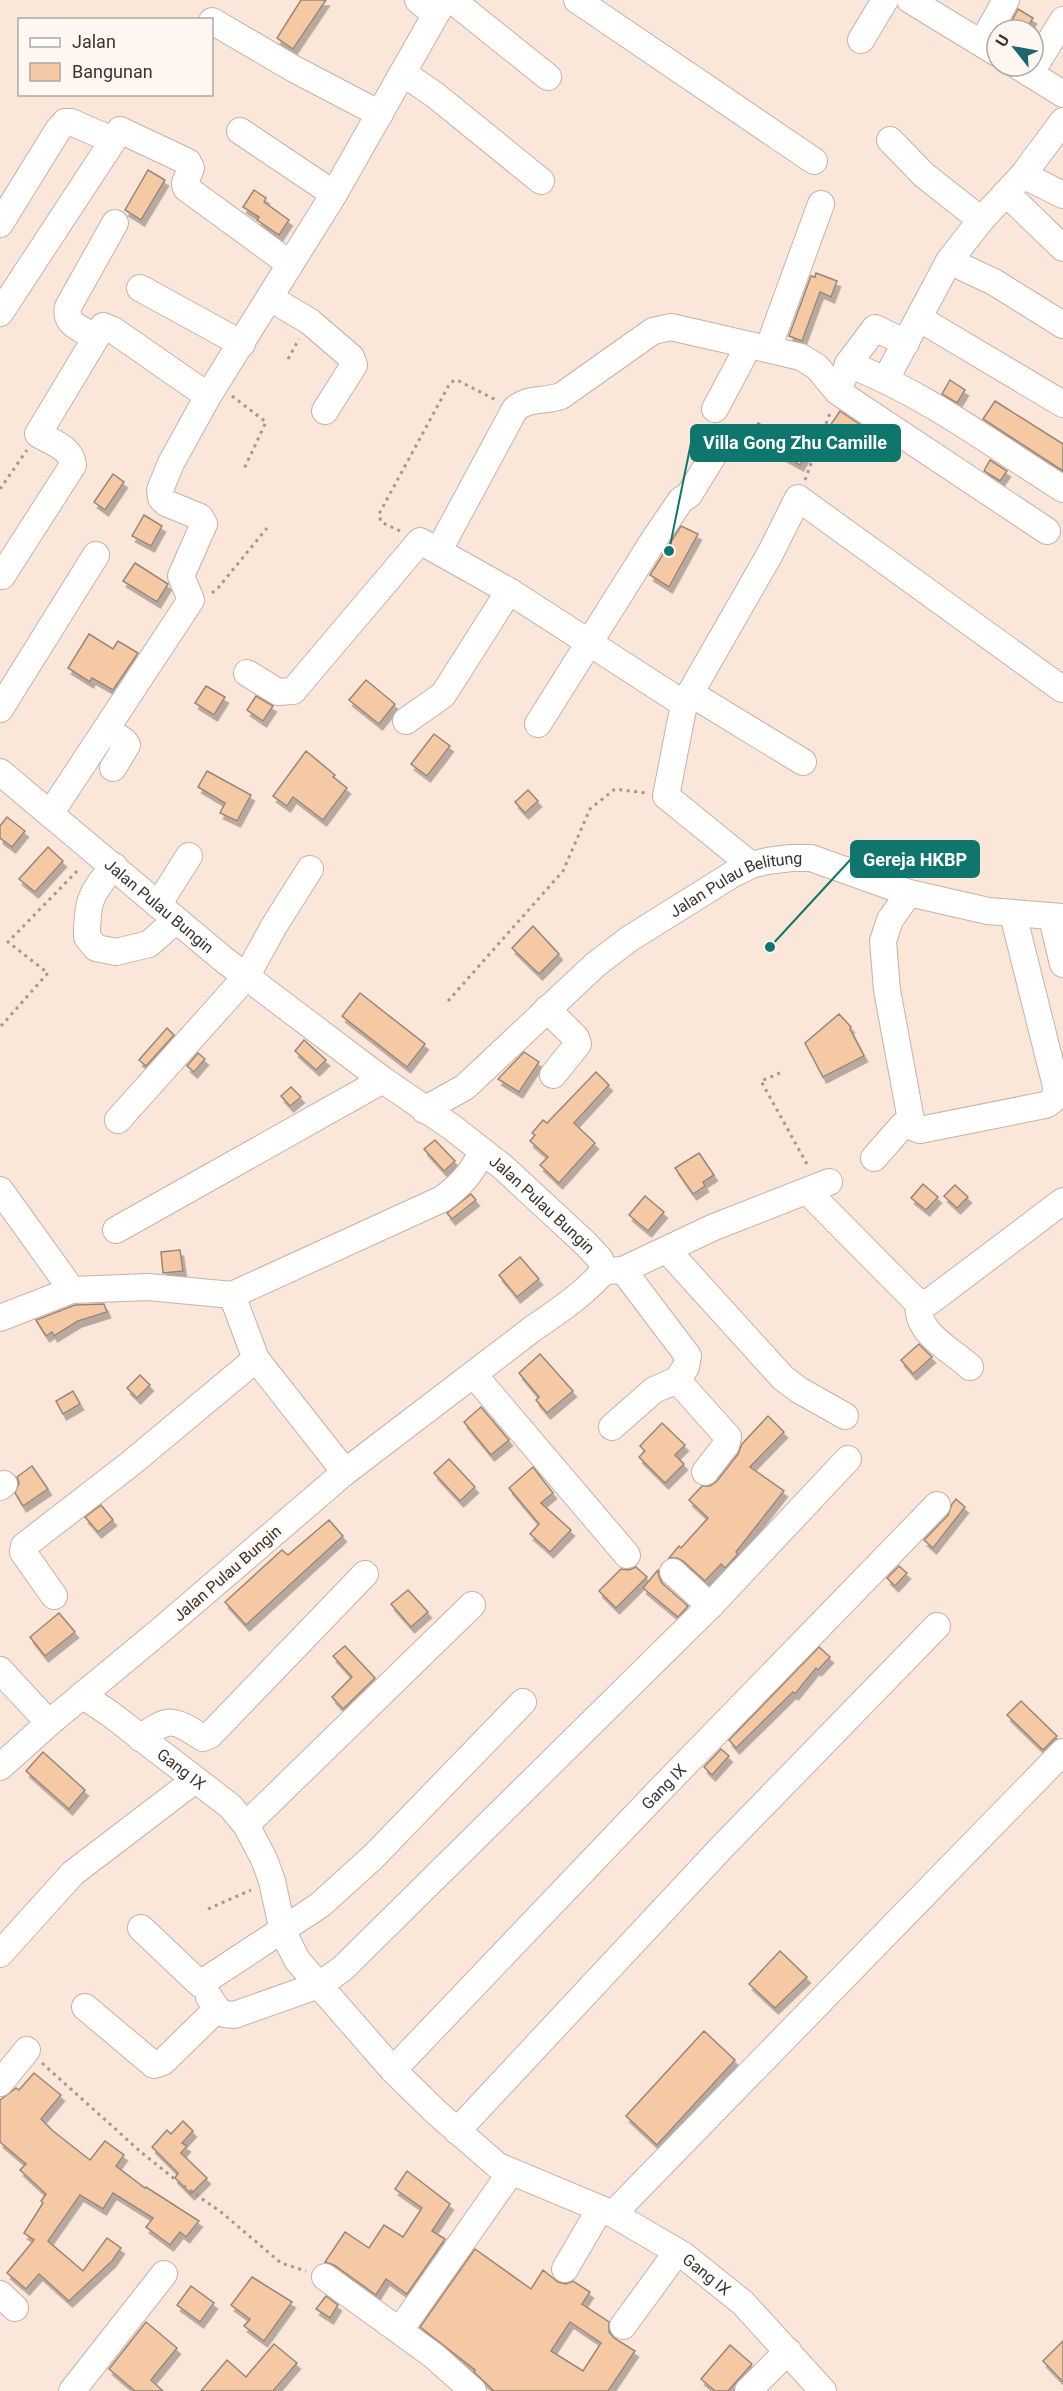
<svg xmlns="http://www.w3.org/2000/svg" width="1063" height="2391" viewBox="0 0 1063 2391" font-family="Roboto,sans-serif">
<defs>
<filter id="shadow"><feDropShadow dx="3.5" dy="6" stdDeviation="0" flood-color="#0004"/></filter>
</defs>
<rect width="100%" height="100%" fill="#fae7d9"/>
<g fill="#f5c9a3" stroke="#978779" stroke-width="1.5" fill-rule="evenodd" filter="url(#shadow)">
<path d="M301,0H326L293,49L277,38Z"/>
<path d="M1018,9L1033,18L1026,30H1019L1010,24Z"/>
<path d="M148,170L165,180L141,220L125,210Z"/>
<path d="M254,190L266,198L264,202L289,220L279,235L257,220L259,217L243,207Z"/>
<path d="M816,273L837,281L831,297L820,292L802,341L789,336L811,276L815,277Z"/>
<path d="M950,380L965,390L957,403L942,394Z"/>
<path d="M995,401L1063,444V471L983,419Z"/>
<path d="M840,411L871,432L857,451L827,430Z"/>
<path d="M758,423L808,451L800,465L750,437Z"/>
<path d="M990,460L1007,471L1000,481L984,471Z"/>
<path d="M113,474L124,482L105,510L94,502Z"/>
<path d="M144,515L162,526L151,546L132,536Z"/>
<path d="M681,526L698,534L669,587L650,575Z"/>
<path d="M135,563L168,584L157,602L123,581Z"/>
<path d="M89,634L113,649L118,641L138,653L113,690L92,678L90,682L68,668Z"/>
<path d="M366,680L395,704L379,724L349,700Z"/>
<path d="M206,686L225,697L214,715L195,703Z"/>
<path d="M256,696L273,706L263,721L247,710Z"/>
<path d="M434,734L450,746L427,776L411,764Z"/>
<path d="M306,751L335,775L333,777L347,788L323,820L293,797L287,806L273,796Z"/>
<path d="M207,771L251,795L237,821L220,813L225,803L198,787Z"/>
<path d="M528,790L538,801L525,813L515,802Z"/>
<path d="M7,817L25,831L12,847L0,838V826Z"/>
<path d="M48,847L63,861L35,892L19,879Z"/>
<path d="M533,926L559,954L539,974L512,948Z"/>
<path d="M360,993L425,1044L407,1067L342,1016Z"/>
<path d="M839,1014L851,1027L850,1029L864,1056L823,1077L805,1043Z"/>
<path d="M167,1028L174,1035L146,1066L139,1060Z"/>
<path d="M304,1040L326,1060L316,1070L295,1051Z"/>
<path d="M524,1052L539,1062L519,1092L498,1079Z"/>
<path d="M198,1053L205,1059L194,1072L187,1066Z"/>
<path d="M596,1072L609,1085L574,1123L595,1143L559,1183L540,1165L548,1157L530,1141L535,1135L532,1133L543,1120L547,1123Z"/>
<path d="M291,1087L301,1097L290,1106L281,1096Z"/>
<path d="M435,1140L455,1161L444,1171L424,1149Z"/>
<path d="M699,1153L714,1175L703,1182L705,1186L693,1194L675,1168Z"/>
<path d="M923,1184L938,1197L926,1210L911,1198Z"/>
<path d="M955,1185L968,1197L957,1208L944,1196Z"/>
<path d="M471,1194L476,1200L452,1219L447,1213Z"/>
<path d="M645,1196L664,1212L648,1231L629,1215Z"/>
<path d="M180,1250L183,1271L163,1273L161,1252Z"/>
<path d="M520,1257L539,1279L517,1297L499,1275Z"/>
<path d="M104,1304L107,1312L78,1321L54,1336L52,1332L46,1336L36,1320L75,1305Z"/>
<path d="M919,1344L932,1357L913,1374L901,1360Z"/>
<path d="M540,1354L573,1391L547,1413L536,1400L539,1397L519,1373Z"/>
<path d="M140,1375L150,1385L137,1398L127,1388Z"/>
<path d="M73,1391L80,1404L63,1414L56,1401Z"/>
<path d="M481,1407L509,1440L491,1455L464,1422Z"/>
<path d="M768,1416L784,1432L750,1467L784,1491L736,1552L738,1554L725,1568L721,1564L705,1581L683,1561L677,1558H669L679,1546L681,1548L708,1518L689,1500L702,1486H710L717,1481L738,1454L742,1444Z"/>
<path d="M662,1423L685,1445L675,1455L684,1464L665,1483L639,1457L645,1451L640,1446Z"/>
<path d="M449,1459L475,1487L460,1501L434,1473Z"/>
<path d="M32,1466L48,1489L23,1506L15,1493L19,1483L17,1477Z"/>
<path d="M533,1467L553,1493L541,1503L571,1530L550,1552L530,1534L539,1524L509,1488Z"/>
<path d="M956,1499L965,1507L933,1548L924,1540L948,1515L952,1504Z"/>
<path d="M101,1505L113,1520L98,1532L85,1517Z"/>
<path d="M329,1520L343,1536L246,1625L225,1602L282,1550L288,1555Z"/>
<path d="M899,1566L907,1573L895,1586L887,1578Z"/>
<path d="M636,1567L647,1577L616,1608L599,1591L621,1569L629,1570Z"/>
<path d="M658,1570L659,1577L662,1583L688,1606L678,1617L643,1588Z"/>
<path d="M408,1590L428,1612L411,1627L391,1604Z"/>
<path d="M59,1613L75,1632L45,1656L30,1637Z"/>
<path d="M345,1646L375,1678L343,1709L332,1697L352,1677L333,1656Z"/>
<path d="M819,1647L830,1657L818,1670L816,1668L795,1694L793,1692L736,1748L729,1740Z"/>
<path d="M1021,1701L1057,1736L1043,1750L1007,1715Z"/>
<path d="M721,1749L729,1756L712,1775L704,1767Z"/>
<path d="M43,1752L85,1790L69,1809L26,1771Z"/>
<path d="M780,1951L807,1977L775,2008L749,1984Z"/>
<path d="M704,2031L735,2060L657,2145L626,2116Z"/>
<path d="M34,2073L61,2095L41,2119L53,2131L90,2160L105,2141L124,2155L116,2166L145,2188L146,2187L199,2221L186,2237L180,2232L170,2245L146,2227L153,2218L113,2193L103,2209L80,2195L48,2241L83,2271L107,2238L121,2248L112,2261L69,2301L39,2274L26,2289L7,2273L34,2240L24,2233L43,2203L41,2201L46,2194L20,2170L26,2164L0,2142V2100L16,2088L19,2090Z"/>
<path d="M183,2121L193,2131L182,2143L187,2146L181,2153L207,2178L191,2194L175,2178L178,2173L152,2147L167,2130L171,2134Z"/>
<path d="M407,2171L450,2204L432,2231L445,2239L407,2294L386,2279L376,2295L334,2265L325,2262L345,2232L369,2248L384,2225L403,2237L422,2208L395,2189Z"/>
<path d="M475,2249L531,2289L543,2270L558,2282L566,2284L573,2281L590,2292L582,2304L609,2322V2332L614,2338L635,2351L608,2391H494L474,2372L475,2370L420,2327ZM570,2322L601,2343L583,2371L551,2351Z"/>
<path d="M252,2277L292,2302L264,2341L244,2326L250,2319L231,2305Z"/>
<path d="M191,2286L214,2303L200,2322L177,2305Z"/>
<path d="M326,2296L338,2305L330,2318L316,2309Z"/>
<path d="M146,2322L177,2348L151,2380L163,2391H135L109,2369Z"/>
<path d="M1063,2341V2382L1043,2361Z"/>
<path d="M274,2344L297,2363L273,2391H201L227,2360L246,2377Z"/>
<path d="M730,2345L752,2364L728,2391H715L701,2379Z"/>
</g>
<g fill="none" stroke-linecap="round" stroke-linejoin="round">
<g stroke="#c6b3a7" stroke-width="28">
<g id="minor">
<path d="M418,0L435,14"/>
<path d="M452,0L548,77"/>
<path d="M577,0L814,161"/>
<path d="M910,0L997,53"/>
<path d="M212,21L294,69L380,114"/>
<path d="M861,40L885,0"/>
<path d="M982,43L1006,0"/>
<path d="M1018,66L1063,94"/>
<path d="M403,73L435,95L541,181"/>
<path d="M1030,74L1063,20"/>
<path d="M240,131L334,194"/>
<path d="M890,140L924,175L981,220"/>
<path d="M1023,175L1063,195"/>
<path d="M1006,193L1063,248"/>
<path d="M0,224L58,130L65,122H71L112,140"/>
<path d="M949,261L994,282L1063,325"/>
<path d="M140,288L242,344"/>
<path d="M270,298L309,321L351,357L354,365L325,411"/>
<path d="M0,313L120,130L188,162L191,168L185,183L186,188L290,264"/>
<path d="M920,319L1063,404"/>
<path d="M96,337C82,329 64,325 68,307L115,223"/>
<path d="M768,349L821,204"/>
<path d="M848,364C926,394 993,445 1063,489"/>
<path d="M843,379L848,364L875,328L906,343"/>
<path d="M886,379L949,261L981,220L1023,175L1063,121"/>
<path d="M715,409L749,345"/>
<path d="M439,550L515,409C529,397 545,402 561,396L653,331L671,327L801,357L817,367L838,392L1047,531"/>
<path d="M2,576L73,465C72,448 51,442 38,434L103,326L113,330L208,396"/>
<path d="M247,673L278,692L293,691L420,541L509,591L684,704"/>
<path d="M690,693L803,762"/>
<path d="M0,709L96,555"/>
<path d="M406,721L443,695L509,591"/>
<path d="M538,724L655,538L681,500L689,495L716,451"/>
<path d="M106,729L124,741L127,745L113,768"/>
<path id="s1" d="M0,772L223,959L383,1080L453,1128L504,1168L586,1244L600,1259L604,1271C583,1295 557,1312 531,1330L345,1472L161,1630L49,1723L0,1767"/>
<path d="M50,814L191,600L181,576L204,524L200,517L166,503L161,498L160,490L171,463L208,396L334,194L444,0"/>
<path d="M751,865L666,796L684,704L770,554L798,498L1062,689"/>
<path d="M114,866C90,894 87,901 87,937L96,948L116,952L149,944L176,920"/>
<path d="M909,893L890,920L883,941L887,990L911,1120L915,1128L920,1130L1045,1105C1055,1101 1056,1095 1056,1086L1013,914"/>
<path d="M158,905L189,856"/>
<path d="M1052,918L1063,964"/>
<path d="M547,1009L576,1038L578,1044L553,1075"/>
<path id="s2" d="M424,1110L465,1087L595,965L629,939L733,874L751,865L767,861L791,858H811L909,893L988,911L1063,917"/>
<path d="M118,1120L246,977L274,926L310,869"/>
<path d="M874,1158L902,1126L911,1120"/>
<path d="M0,1190L72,1290"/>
<path d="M807,1191L913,1298L919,1302H929L1063,1201"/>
<path d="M116,1230L383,1080"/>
<path d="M667,1250L783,1378L799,1390L845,1416"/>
<path d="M623,1270L688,1356L686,1367L677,1380L728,1437L726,1445L705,1472"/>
<path d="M607,1271L623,1270L714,1227L829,1182"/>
<path d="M232,1295L256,1359L345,1472"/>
<path d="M919,1302C914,1333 951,1349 970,1367"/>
<path d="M0,1318L72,1290L148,1287L232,1295L442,1199C461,1185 473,1172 482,1151"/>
<path d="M474,1375L627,1555"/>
<path d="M612,1427L654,1390L677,1380"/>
<path d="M0,1487L4,1484"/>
<path d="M673,1572L710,1606"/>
<path d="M54,1596L23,1552L24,1546L130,1464L256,1359"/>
<path d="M0,1670L49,1723"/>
<path id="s3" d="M82,1695L109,1713L230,1806L246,1825L264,1859L272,1881L283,1932L297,1960L393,2070L437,2113L498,2166L613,2214L683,2255L743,2303L823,2391"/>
<path d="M140,1738C170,1717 172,1718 203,1738L210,1735L365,1574"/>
<path d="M246,1825L472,1605"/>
<path d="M141,1928L200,1984L320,1905L373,1857L523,1702"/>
<path d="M0,1954L73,1873L195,1780"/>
<path d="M85,2007L154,2065L163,2062L217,2009L209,1997"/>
<path d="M217,2009L224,2014L234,2015L319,1985L342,1969L710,1606L848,1459"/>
<path id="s4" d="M393,2070L660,1790L937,1505"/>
<path d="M0,2083L27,2050"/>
<path d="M457,2131L723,1846L937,1626"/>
<path d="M613,2214L1063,1752"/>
<path d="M565,2269L600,2209"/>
<path d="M325,2277L434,2356L473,2391"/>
<path d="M0,2294L15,2308"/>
<path d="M623,2326L677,2252"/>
<path d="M400,2330L511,2172"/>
<path d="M72,2391L164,2274"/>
<path d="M748,2391L788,2351"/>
</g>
</g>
<g stroke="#a6988e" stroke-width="3" stroke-dasharray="3 4.5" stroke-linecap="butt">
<path d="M288,359L299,339"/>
<path d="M232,396L266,422L244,469"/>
<path d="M805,480L830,413"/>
<path d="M0,489L27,450"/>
<path d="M400,531L381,522L379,514L450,383L455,380L459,381L496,400"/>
<path d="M212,593L218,588L267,528"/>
<path d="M448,1001L563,871L590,809L615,789L646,793"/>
<path d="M1,1026L48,973L8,942L80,868"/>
<path d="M780,1073L761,1081L808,1166"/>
<path d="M208,1909L251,1890"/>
<path d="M42,2063L142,2153L181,2184L221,2212L281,2263L306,2271"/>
</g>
<use href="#minor" stroke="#fff" stroke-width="26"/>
</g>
<g text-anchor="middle" stroke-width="4.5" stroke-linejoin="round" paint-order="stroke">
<g font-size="16" fill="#3b332e" stroke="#fef6f1">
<text dy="6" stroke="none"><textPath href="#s2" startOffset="390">Jalan Pulau Belitung</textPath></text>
<text dy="6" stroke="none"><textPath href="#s1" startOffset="208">Jalan Pulau Bungin</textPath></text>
<text dy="6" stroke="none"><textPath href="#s1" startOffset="694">Jalan Pulau Bungin</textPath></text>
<text transform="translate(227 1573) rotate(-41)" y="6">Jalan Pulau Bungin</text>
<text dy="6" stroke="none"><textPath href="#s3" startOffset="124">Gang IX</textPath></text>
<text dy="6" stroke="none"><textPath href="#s4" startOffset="392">Gang IX</textPath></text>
<text dy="6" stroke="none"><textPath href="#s3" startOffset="880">Gang IX</textPath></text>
</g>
</g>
<path fill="none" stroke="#0f766e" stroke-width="2" d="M669 551L691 443M770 947L851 859"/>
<g fill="#0f766e" stroke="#fef6f1" stroke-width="2">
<circle cx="669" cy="551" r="6"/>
<circle cx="770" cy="947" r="6"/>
</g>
<g fill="#0f766e" stroke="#0f766e" stroke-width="2">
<rect x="691" y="425" width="209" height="36" rx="6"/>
<rect x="851" y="841" width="128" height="36" rx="6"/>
</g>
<g font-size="18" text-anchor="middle" font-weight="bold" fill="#fff">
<text x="795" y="449">Villa Gong Zhu Camille</text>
<text x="915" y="866">Gereja HKBP</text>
</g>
<rect x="18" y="18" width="195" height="78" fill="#fef6f1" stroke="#b0a8a3" stroke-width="1.5"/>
<rect x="30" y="38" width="30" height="9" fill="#ffffff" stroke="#b0a8a3" stroke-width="1.5"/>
<text x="72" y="48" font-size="18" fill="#3b332e">Jalan</text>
<rect x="30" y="63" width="30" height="18" fill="#f5c9a3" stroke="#b0a8a3" stroke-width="1.5"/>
<text x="72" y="78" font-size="18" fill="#3b332e">Bangunan</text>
<g transform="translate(1015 48) rotate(301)"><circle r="28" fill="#fef6f1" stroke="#b0a8a3" stroke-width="1.5"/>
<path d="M0-4.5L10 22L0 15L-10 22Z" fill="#1a666e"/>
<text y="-9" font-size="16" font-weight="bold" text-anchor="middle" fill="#3b332e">U</text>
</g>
</svg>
